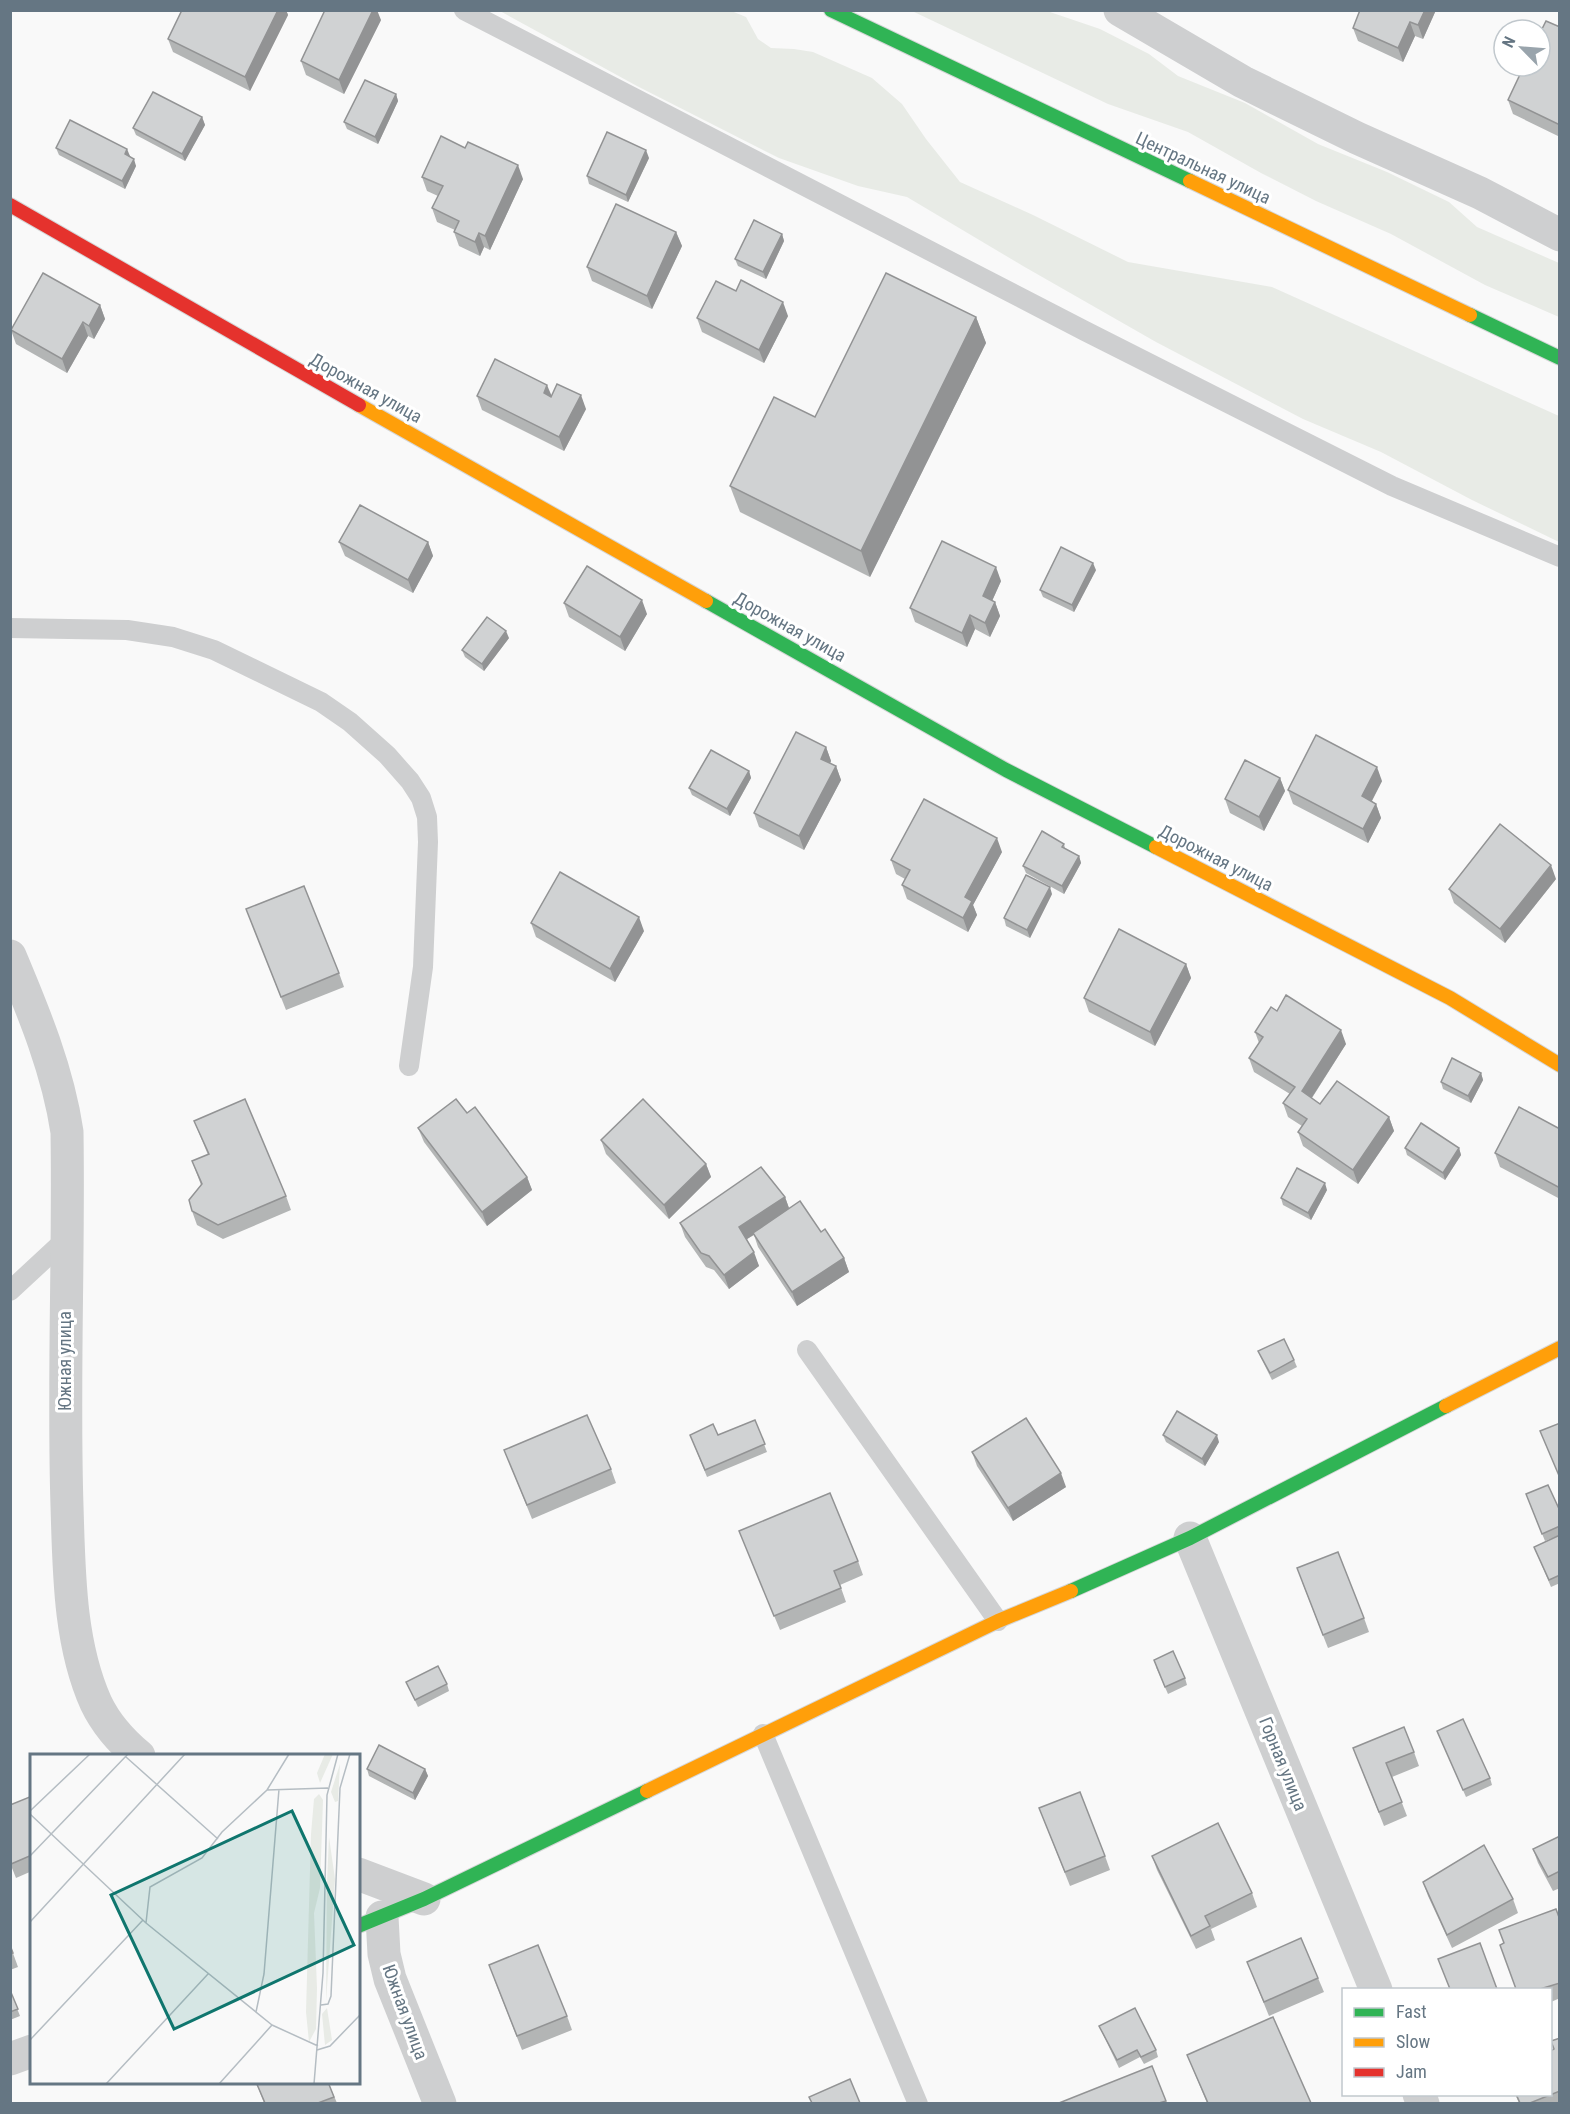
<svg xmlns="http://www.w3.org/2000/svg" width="1570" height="2114" viewBox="0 0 1570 2114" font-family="'Roboto Condensed',sans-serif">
<rect width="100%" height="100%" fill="#f9f9f9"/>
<g fill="#e8ebe6">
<path d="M729,10L746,17L758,39L771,48L794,49L813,52L872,78L902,104L926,139L960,182L1033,215L1128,262L1272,287L1559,416V542L1472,500L1381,452L1303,419L1156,342L1023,266L907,197L858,186L779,158L637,86L500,11Z"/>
<path d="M912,11H1047L1100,29L1149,54L1178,76L1245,103L1318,144L1387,172L1449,202L1477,227L1559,263V317L1485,285L1391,234L1316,201L1261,173L1188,132L1108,104Z"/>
</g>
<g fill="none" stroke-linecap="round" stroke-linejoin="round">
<g stroke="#d5d6d7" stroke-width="16">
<g id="fast">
<path d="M831,10L1190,181"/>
<path d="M1470,315L1560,358"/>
<path d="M706,601L1006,770L1156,847"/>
<path d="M1071,1591L1190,1538L1446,1406"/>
<path d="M358,1926L424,1899L647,1791"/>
</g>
</g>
<g stroke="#d5d6d7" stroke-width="16">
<g id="slow">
<path d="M1190,181L1470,315"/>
<path d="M359,405L706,601"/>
<path d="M1156,847L1450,998L1560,1065"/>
<path d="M1446,1406L1560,1348"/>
<path d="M647,1791L998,1621L1071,1591"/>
</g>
</g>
<g stroke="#d5d6d7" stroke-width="16">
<path id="jam" d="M10,205L359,405"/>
</g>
<g stroke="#cecfd0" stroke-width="20">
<path d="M464,10L1085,331L1392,486L1560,557"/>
<path d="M10,628L127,630L173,637L214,650L321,702L350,722L387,755L410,781L421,798L427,817L428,842L423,967L409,1066"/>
<path d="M10,1291L67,1238"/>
<path d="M807,1350L998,1621"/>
<path d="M763,1734L918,2104"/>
</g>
<g stroke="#cecfd0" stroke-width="33">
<path d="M1120,10L1243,82L1357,138L1480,193L1560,235"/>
<path d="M10,956C34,1013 58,1071 67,1132C69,1256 63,1381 67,1506C69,1570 69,1643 96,1703C106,1724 121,1741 139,1756"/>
<path d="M1190,1538L1376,1990"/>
<path d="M358,1874L424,1899"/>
<path d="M382,1917L384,1954L390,1979L440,2104"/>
<path d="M10,2059L32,2051"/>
<path d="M1419,2094L1423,2104"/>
</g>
<use href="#fast" stroke="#30b455" stroke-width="14"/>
<use href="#slow" stroke="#ff9f0a" stroke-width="14"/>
<use href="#jam" stroke="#e5322d" stroke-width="14"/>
</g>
<g fill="#b3b5b5">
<path d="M182,10H286L288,15L250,91L173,52L168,39Z"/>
<path d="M1360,10H1436L1423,39L1415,36L1403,62L1358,41L1353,28Z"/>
<path d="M381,20L344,94L306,75L301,61Z"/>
<path d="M1560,27V137L1513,114L1508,100Z"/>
<path d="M396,94L398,101L378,144L347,129L344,122Z"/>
<path d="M202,117L205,125L185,161L136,135L133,128Z"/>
<path d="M56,148L130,156L136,166L125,189L59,155Z"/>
<path d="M649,158L628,202L589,184L587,176Z"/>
<path d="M422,177L523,179L490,250L484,247L480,256L459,246L454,232L455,230L437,222L432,208L438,196L427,191Z"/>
<path d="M676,232L682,246L652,309L592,281L587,267Z"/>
<path d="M782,234L784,241L766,279L738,266L735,259Z"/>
<path d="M736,291L788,316L764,363L702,332L697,318Z"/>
<path d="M100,305L105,319L94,339L88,336L67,373L16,344L11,330Z"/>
<path d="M976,317L986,343L870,577L740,512L730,486L815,417Z"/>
<path d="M551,395L586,409L564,451L482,410L477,396Z"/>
<path d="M339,542H428L433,556L413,593L345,556Z"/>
<path d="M1096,570L1074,612L1043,597L1040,590Z"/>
<path d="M1001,581L992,601L995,602L1000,616L990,637L975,629L967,647L915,622L910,608Z"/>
<path d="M564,603L647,614L625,651L569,617Z"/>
<path d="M509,638L484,671L465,657L462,650Z"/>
<path d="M826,747L831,761L830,763L836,766L841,780L804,850L759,827L754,813Z"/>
<path d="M749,771L751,778L730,816L692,795L689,788Z"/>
<path d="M1280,778L1285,791L1264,831L1230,813L1225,799Z"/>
<path d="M1382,781L1372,801L1376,804L1381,818L1368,843L1293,804L1288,790Z"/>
<path d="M1064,844L1065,848L1079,856L1081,863L1064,894L1026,873L1023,866Z"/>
<path d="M1002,852L973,905L977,915L968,932L907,899L902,885L905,879L896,874L891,860Z"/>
<path d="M1556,879L1505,943L1454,903L1449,889Z"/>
<path d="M1052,894L1030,938L1006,926L1004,918Z"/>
<path d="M246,909L339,973L344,987L286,1010Z"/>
<path d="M531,923L644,931L615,982L536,937Z"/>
<path d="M1186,964L1191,978L1155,1046L1089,1012L1084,998Z"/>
<path d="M1277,1011L1346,1044L1312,1098L1320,1104L1389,1117L1394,1131L1358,1184L1303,1146L1298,1132L1302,1126L1288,1117L1283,1103L1290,1094L1254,1072L1249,1058L1259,1043L1255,1032Z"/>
<path d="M1481,1073L1483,1080L1471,1103L1443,1089L1441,1082Z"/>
<path d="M467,1113L527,1177L532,1190L487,1226L424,1142L418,1128Z"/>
<path d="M194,1121L286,1196L291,1210L223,1239L197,1225L192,1211L201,1185L192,1161L208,1155Z"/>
<path d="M1560,1129V1199L1500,1167L1495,1153Z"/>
<path d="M601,1140L706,1164L711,1177L669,1219L606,1154Z"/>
<path d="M1405,1148H1459L1461,1155L1445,1180L1407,1155Z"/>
<path d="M1327,1190L1311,1220L1283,1205L1281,1198Z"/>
<path d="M785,1197L789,1208L821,1232L844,1258L849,1272L797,1306L758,1247L754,1235L747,1239L759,1266L729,1289L714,1270L706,1267L685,1237L680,1223Z"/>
<path d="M1258,1351L1294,1360L1297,1367L1272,1380L1261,1358Z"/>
<path d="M755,1420L767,1452L707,1477L690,1435H718Z"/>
<path d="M1163,1435L1219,1442L1205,1466L1166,1442Z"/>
<path d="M504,1450L611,1469L616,1483L532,1519Z"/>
<path d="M972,1452L1066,1487L1013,1521L977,1466Z"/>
<path d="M1526,1494L1560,1511V1535L1545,1541Z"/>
<path d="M739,1531L858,1561L863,1575L840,1585L846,1602L780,1630Z"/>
<path d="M1560,1535V1583L1551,1587L1534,1547Z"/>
<path d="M1302,1582L1364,1618L1369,1632L1328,1648Z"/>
<path d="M1156,1667L1185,1678L1187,1685L1168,1694Z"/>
<path d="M406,1682L447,1684L449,1691L418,1707Z"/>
<path d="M1437,1731L1490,1778L1492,1785L1466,1797Z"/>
<path d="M1353,1748L1414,1752L1419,1766L1392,1777L1407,1816L1384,1826Z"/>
<path d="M367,1769H425L428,1776L415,1800L369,1776Z"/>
<path d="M32,1796V1871L16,1878L10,1863Z"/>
<path d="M1039,1808L1105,1856L1110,1870L1070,1886Z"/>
<path d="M1560,1836V1888L1553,1891L1538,1863L1533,1849Z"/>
<path d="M1152,1856L1252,1893L1257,1907L1211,1929L1215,1940L1196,1949L1157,1870Z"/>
<path d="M1423,1882L1513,1899L1518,1913L1452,1948L1428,1896Z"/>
<path d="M1560,1919V1998L1551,2002V1989H1516Z"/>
<path d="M10,1945L18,1967L10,1970Z"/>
<path d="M1247,1962L1318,1978L1324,1992L1269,2016Z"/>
<path d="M494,1979L567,2016L572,2030L522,2050Z"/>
<path d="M10,1990L20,2016L10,2020Z"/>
<path d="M1099,2026L1156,2050L1158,2057L1144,2064L1140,2057L1119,2068Z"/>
<path d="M1560,2038V2103H1519L1515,2094H1551L1554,2049Z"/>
<path d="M1187,2055L1311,2103H1207Z"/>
<path d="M256,2082H328L337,2103H264Z"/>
</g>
<g fill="#929394">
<path d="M278,10H286L288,15L250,91L245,77Z"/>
<path d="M373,10H377L381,20L344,94L339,80Z"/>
<path d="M1425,10H1436L1423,39L1418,25Z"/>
<path d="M1410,22L1415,36L1403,62L1398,48Z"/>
<path d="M396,94L398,101L378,144L375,137Z"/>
<path d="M202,117L205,125L185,161L182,154Z"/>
<path d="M127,149L130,156L127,161L125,154Z"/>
<path d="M646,150L649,158L628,202L626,195Z"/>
<path d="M134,159L136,166L125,189L122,181Z"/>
<path d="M518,165L523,179L490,250L485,236Z"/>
<path d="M676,232L682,246L652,309L647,296Z"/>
<path d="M479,233L484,247L480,256L475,242Z"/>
<path d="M782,234L784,241L766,279L763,272Z"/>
<path d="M783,302L788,316L764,363L759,350Z"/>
<path d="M100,305L105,319L94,339L89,326Z"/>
<path d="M976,317L986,343L870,577L861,551Z"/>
<path d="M83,322L88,336L67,373L62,359Z"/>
<path d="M547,385L553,399L544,393Z"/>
<path d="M581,395L586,409L564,451L559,437Z"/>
<path d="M428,542L433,556L413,593L408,580Z"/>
<path d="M1093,563L1096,570L1074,612L1072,605Z"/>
<path d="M996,567L1001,581L988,610L983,596Z"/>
<path d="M642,600L647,614L625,651L620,637Z"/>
<path d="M995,602L1000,616L990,637L985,623Z"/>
<path d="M970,615L975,629L967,647L962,633Z"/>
<path d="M506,631L509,638L484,671L482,664Z"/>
<path d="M826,747L831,761L826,772L821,759Z"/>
<path d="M836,766L841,780L804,850L799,836Z"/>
<path d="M1377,767L1382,781L1367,810L1362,796Z"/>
<path d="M749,771L751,778L730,816L727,809Z"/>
<path d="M1280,778L1285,791L1264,831L1259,817Z"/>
<path d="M1376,804L1381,818L1368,843L1363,829Z"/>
<path d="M997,838L1002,852L973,905L977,915L968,932L963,918L965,897Z"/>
<path d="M1079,856L1081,863L1064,894L1062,886Z"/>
<path d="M1551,865L1556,879L1505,943L1500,929Z"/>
<path d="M1050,887L1052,894L1030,938L1027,930Z"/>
<path d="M639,917L644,931L615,982L610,969Z"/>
<path d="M1186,964L1191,978L1155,1046L1150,1032Z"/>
<path d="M1341,1030L1346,1044L1307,1105L1302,1091Z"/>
<path d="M1481,1073L1483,1080L1471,1103L1468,1096Z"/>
<path d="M1389,1117L1394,1131L1358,1184L1353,1170Z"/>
<path d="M1459,1148L1461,1155L1445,1180L1443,1173Z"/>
<path d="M706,1164L711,1177L669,1219L664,1205Z"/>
<path d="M527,1177L532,1190L487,1226L482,1212Z"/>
<path d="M1325,1183L1327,1190L1311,1220L1308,1213Z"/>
<path d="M785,1197L790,1211L744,1241L739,1227Z"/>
<path d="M754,1252L759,1266L729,1289L724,1275Z"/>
<path d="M844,1258L849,1272L797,1306L792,1292Z"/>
<path d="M1217,1435L1219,1442L1205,1466L1202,1459Z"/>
<path d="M1061,1473L1066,1487L1013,1521L1008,1508Z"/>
<path d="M425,1769L428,1776L415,1800L413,1793Z"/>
</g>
<g fill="#d0d2d3" stroke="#929394" stroke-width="1.5">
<path d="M182,10H278L245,77L168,39Z"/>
<path d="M325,10H373L339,80L301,61Z"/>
<path d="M1360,10H1425L1418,25L1410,22L1398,48L1353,28Z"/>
<path d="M1546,21L1560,27V125L1508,100L1524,66H1540V33Z"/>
<path d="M365,80L396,94L375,137L344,122Z"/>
<path d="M153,92L202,117L182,154L133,128Z"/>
<path d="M70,120L127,149L125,154L134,159L122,181L56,148Z"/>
<path d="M607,132L646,150L626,195L587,176Z"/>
<path d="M441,136L465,148L468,142L518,165L485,236L479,233L475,242L454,232L459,221L432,208L443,186L422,177Z"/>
<path d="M616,204L676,232L647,296L587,267Z"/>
<path d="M754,220L782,234L763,272L735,259Z"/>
<path d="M43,273L100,305L89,326L83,322L62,359L11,330Z"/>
<path d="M886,273L976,317L861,551L730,486L774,397L815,417Z"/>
<path d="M741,280L783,302L759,350L697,318L716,281L736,291Z"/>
<path d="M495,359L547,385L544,393L551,397L557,384L581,395L559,437L477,396Z"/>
<path d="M360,505L428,542L408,580L339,542Z"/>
<path d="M942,541L996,567L983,596L995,602L985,623L970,615L962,633L910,608Z"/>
<path d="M1061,547L1093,563L1072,605L1040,590Z"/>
<path d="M587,566L642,600L620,637L564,603Z"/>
<path d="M487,617L506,631L482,664L462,650Z"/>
<path d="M796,732L826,747L821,759L836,766L799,836L754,813Z"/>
<path d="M1316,735L1377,767L1362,796L1376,804L1363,829L1288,790Z"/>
<path d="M711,750L749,771L727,809L689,788Z"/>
<path d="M1245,760L1280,778L1259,817L1225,799Z"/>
<path d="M924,799L997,838L965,897L972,901L963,918L902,885L910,870L891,860Z"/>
<path d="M1500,824L1551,865L1500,929L1449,889Z"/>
<path d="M1042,831L1064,844L1062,847L1079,856L1062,886L1023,866Z"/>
<path d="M560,872L639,917L610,969L531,923Z"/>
<path d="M1026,875L1050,887L1027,930L1004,918Z"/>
<path d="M304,886L339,973L281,997L246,909Z"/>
<path d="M1119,929L1186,964L1150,1032L1084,998Z"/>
<path d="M1286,995L1341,1030L1302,1091L1320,1104L1337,1081L1389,1117L1353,1170L1298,1132L1307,1119L1283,1103L1295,1087L1249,1058L1263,1037L1255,1032L1271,1007L1277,1011Z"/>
<path d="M1452,1058L1481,1073L1468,1096L1441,1082Z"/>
<path d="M245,1099L286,1196L218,1225L192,1211L189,1200L202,1184L192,1161L209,1154L194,1121Z"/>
<path d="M456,1099L467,1113L475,1107L527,1177L482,1212L418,1128Z"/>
<path d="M643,1099L706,1164L664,1205L601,1140Z"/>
<path d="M1519,1107L1560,1129V1188L1495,1153Z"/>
<path d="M1421,1123L1459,1148L1443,1173L1405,1148Z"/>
<path d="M761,1167L785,1197L739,1227L754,1252L724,1275L709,1256L701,1253L680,1223Z"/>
<path d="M1297,1168L1325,1183L1308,1213L1281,1198Z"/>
<path d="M800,1201L821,1232L825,1229L844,1258L792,1292L753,1233Z"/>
<path d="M1284,1339L1294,1360L1270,1373L1258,1351Z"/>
<path d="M1177,1411L1217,1435L1202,1459L1163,1435Z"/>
<path d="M587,1415L611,1469L527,1505L504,1450Z"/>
<path d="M1026,1418L1061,1473L1008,1508L972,1452Z"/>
<path d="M755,1420L765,1444L705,1470L690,1435L713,1424L718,1435Z"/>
<path d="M1560,1423V1478L1540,1431Z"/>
<path d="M1548,1485L1560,1511V1526L1542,1534L1526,1494Z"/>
<path d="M830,1493L858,1561L834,1571L841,1588L774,1616L739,1531Z"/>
<path d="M1560,1535V1575L1549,1580L1534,1547Z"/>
<path d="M1338,1552L1364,1618L1323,1635L1297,1568Z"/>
<path d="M1173,1651L1185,1678L1165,1687L1154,1660Z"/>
<path d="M438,1666L447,1684L415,1700L406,1682Z"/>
<path d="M1463,1719L1490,1778L1463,1790L1437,1731Z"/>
<path d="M1404,1727L1414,1752L1386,1763L1402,1802L1379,1812L1353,1748Z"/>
<path d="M379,1745L425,1769L413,1793L367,1769Z"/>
<path d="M1080,1792L1105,1856L1065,1872L1039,1808Z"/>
<path d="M32,1796V1855L11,1864L10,1805Z"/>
<path d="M1218,1823L1252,1893L1205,1916L1210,1926L1191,1936L1152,1856Z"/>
<path d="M1560,1836V1871L1548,1877L1533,1849Z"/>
<path d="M1484,1845L1513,1899L1447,1935L1423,1882Z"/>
<path d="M1556,1909L1560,1920V1983L1540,1989H1516L1500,1945L1504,1943L1499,1930Z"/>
<path d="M1301,1938L1318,1978L1264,2002L1247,1962Z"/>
<path d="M1480,1943L1497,1989H1450L1438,1959Z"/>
<path d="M10,1945L13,1953L10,1954Z"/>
<path d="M538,1945L567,2016L517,2036L489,1965Z"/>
<path d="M10,1990L18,2009L10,2012Z"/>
<path d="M1135,2008L1156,2050L1141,2057L1137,2050L1117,2060L1099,2026Z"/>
<path d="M1273,2017L1311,2103H1208L1187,2055Z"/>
<path d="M1560,2038V2091L1530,2103H1520L1516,2094H1551V2051L1554,2049L1551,2041Z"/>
<path d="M1152,2066L1166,2101L1159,2103H1059Z"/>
<path d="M850,2079L860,2103H812L809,2097Z"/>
<path d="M256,2082H328L334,2097L318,2103H265Z"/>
</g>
<g text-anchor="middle" stroke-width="6" stroke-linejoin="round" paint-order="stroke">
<g font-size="18" fill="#657683" stroke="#fff">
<text transform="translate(1203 168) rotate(25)" y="6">Центральная улица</text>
<text transform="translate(366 388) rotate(29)" y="6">Дорожная улица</text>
<text transform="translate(790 627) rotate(29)" y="6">Дорожная улица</text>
<text transform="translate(1216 858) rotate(27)" y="6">Дорожная улица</text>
<text transform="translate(65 1361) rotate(-90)" y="6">Южная улица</text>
<text transform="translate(1283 1764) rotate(68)" y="6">Горная улица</text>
<text transform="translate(405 2012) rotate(70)" y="6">Южная улица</text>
</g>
</g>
<g transform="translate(30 1754)">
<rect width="330" height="330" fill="#f9f9f9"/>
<path d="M295,0H303L290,29L287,19ZM310,10L308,47L305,48L301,38ZM289,40L293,46L290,134L284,159L287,234L286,275L279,288L276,258L281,80L284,45ZM299,83L305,125L296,247L297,128ZM297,254L302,286L295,291L292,260Z" fill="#e8ebe6"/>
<path fill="none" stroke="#b5bdc3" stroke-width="1.5" d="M96,3L188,85M237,36L298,34M0,57L60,0M0,60L116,169L242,271M0,102L98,0M0,168L155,0M116,169L120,133L172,104L192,78L237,36L259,0M291,251L298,250L301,242L310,34L320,0M226,258L234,220L249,35M0,286L113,166M287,296L300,292L330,261M76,330L178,220M189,330L242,271L288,292M284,330L293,219L297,41L308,0"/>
<path fill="#0f766e" fill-opacity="0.15" stroke="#0f766e" stroke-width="3" d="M262,57L324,191L144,275L81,141Z"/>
<rect width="330" height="330" fill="none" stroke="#657683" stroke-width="3"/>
</g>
<rect width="1570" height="2114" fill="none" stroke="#657683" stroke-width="24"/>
<rect x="1342" y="1988" width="210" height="108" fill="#ffffff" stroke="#c1c8cd" stroke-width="1.5"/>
<rect x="1354" y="2008" width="30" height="9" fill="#30b455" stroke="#c1c8cd" stroke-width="1.5"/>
<text x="1396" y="2018" font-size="18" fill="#657683">Fast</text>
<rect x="1354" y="2038" width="30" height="9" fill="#ff9f0a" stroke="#c1c8cd" stroke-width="1.5"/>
<text x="1396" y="2048" font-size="18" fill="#657683">Slow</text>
<rect x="1354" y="2068" width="30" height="9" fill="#e5322d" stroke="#c1c8cd" stroke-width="1.5"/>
<text x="1396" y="2078" font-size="18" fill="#657683">Jam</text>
<g transform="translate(1522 48) rotate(295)"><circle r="28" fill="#ffffff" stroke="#c1c8cd" stroke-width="1.5"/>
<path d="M0-4.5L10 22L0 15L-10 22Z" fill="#99a4ac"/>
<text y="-9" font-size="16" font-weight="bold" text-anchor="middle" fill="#657683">N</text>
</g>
</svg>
